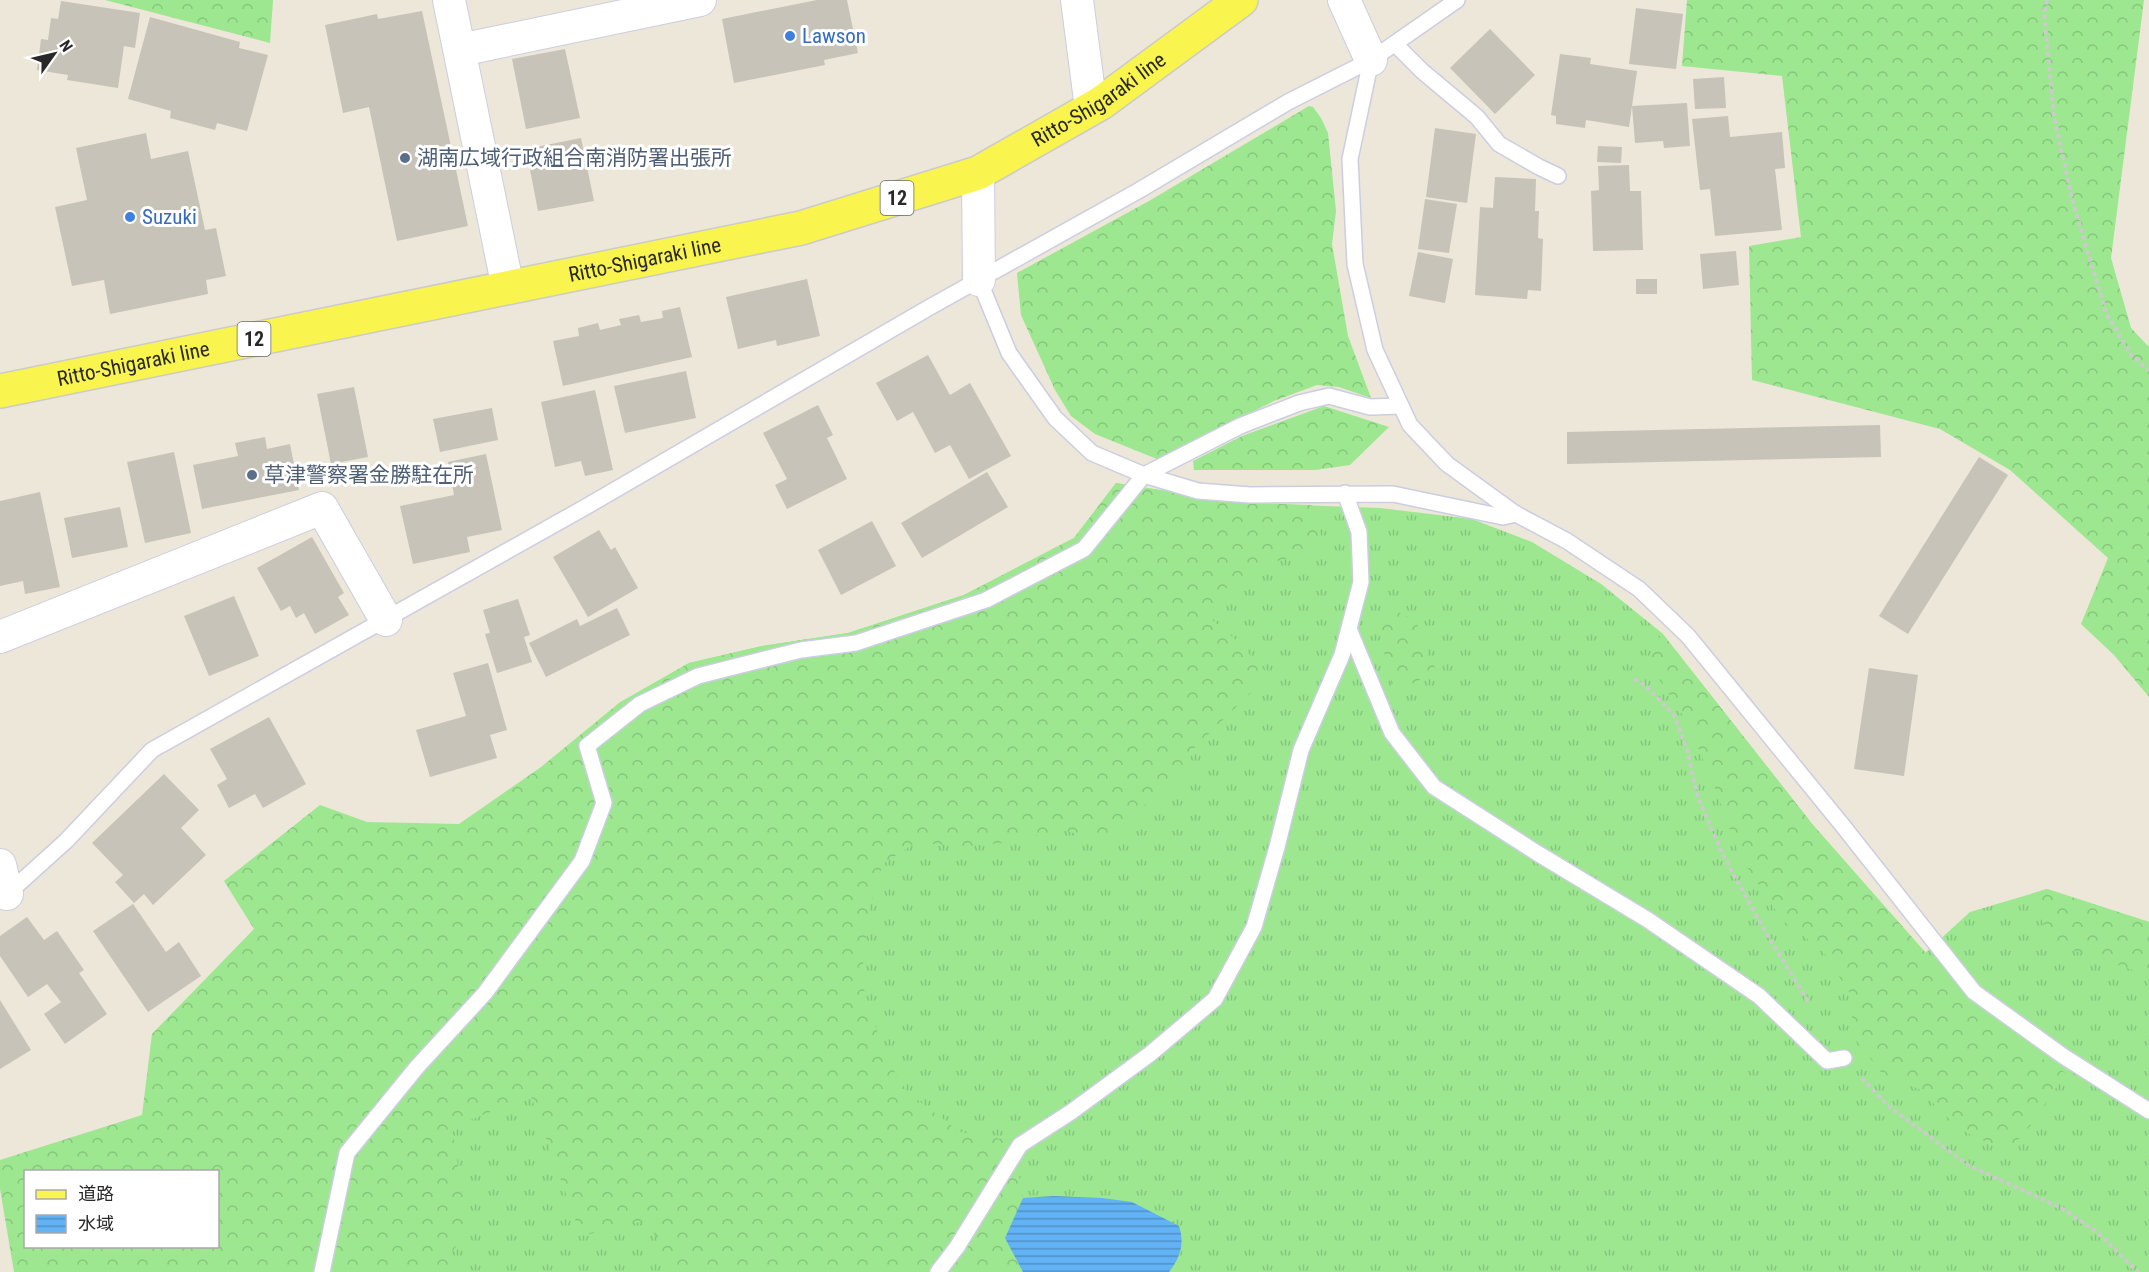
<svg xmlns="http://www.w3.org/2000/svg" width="2149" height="1272" viewBox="0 0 2149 1272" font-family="'Roboto Condensed','Noto Sans JP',sans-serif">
<defs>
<pattern id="grass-tufts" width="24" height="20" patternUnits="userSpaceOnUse" patternTransform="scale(1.5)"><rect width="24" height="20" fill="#9ce790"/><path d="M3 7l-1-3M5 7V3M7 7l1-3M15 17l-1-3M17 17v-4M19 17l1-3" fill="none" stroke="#86c67c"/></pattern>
<pattern id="forest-crowns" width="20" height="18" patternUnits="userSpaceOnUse" patternTransform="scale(1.5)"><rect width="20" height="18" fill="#9ce790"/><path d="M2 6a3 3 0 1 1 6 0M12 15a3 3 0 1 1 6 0" fill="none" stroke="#86c67c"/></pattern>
<pattern id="water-rules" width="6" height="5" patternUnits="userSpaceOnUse" patternTransform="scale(1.5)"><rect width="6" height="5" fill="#62b2f6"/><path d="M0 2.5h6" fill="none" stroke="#5191c7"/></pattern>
</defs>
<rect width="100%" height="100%" fill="#ece7d8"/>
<path fill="url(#grass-tufts)" d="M1116,483L1242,503L1380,508L1472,519L1532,542L1601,584L1662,633L1813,825L1925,953L1970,912L2047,889L2149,922V1272H307L327,1148L619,703L689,663L762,646L848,633L964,595L1074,538Z"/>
<g fill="url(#forest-crowns)" fill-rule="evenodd">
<path d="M105,0H273L270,43Z"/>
<path d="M1687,0H2144L2111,258L2131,328L2149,347V697L2114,655L2081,624L2108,558L2010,470L1940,429L1752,380L1749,246L1801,237L1782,76L1682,66Z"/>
<path d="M1309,106L1313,107L1321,118L1328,133L1336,211L1332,244L1348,336L1371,398L1339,387L1317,385L1274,401L1157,459L1095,434L1071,416L1055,390L1021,315L1017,273L1149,201Z"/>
<path d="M1324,406L1389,427L1350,465L1315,470H1194L1193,461L1242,436Z"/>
<path d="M1116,483L1242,503L1312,505L1321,535L1307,554L1256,566L1230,584L1205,614L1236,640L1269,675L1195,747L1182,776L1133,814L1114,842L1061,830L1003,843L968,846L915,843L883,864L870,907L861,980L885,1056L906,1091L960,1132L1013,1141L1023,1198L1005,1238L1023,1272H672L648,1220L581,1236L531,1096L452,1127L468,1229L452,1252L456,1272H14L0,1189V1160L142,1115L152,1034L254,929L224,881L320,805L367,822L459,824L541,767L619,703L689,663L762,646L848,633L964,595L1074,538ZM26,1172H218V1246H26Z"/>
<path d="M1398,612L1417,621L1420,641L1437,671L1406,687L1392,686L1377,623Z"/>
<path d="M1662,633L1813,825L1926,953L1943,978L2005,1036L2066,1073L2031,1125L2007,1152L1959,1129L1919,1089L1884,1076L1852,1035V997L1823,951L1782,920L1739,855L1714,785L1687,722L1647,661Z"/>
<path d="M2047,889L2149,922V980L2130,969L2051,943L2031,894Z"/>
</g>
<path fill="url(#water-rules)" d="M1054,1196L1102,1198L1132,1202L1179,1226C1185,1244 1180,1258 1169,1272H1023L1005,1238L1023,1198Z"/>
<g fill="#c7c3b8">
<path d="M817,0H847L858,53L824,60L825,65L734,83L722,19Z"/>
<path d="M61,1L140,13L135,48L124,46L118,88L67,80L68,75L37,70L41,39L48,40L51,18L58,19Z"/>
<path d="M1636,8L1683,14L1676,69L1629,64Z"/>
<path d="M422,11L468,226L397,241L369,107L343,113L325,25L377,14L378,19Z"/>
<path d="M150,17L240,42L239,48L268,55L247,131L217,123L215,130L170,118L171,111L128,99Z"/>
<path d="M1490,29L1535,75L1495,114L1450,68Z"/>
<path d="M565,49L580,118L526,129L512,59Z"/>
<path d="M1560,54L1591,58L1590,64L1637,71L1629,127L1586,120L1585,128L1556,124V116L1551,115Z"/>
<path d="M1724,77L1726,108L1695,109L1693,79Z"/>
<path d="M1687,103L1690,146L1664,148L1663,141L1635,143L1632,106Z"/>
<path d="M1728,116L1730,137L1782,132L1785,168L1775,169L1782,230L1715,236L1710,189L1700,190L1692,119Z"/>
<path d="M1435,128L1476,134L1467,203L1426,197Z"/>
<path d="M146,133L151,159L188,151L205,230L216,228L226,276L206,280L208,294L110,314L104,280L72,286L55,207L87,200L76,148Z"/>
<path d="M581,138L594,201L538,211L526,149Z"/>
<path d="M1598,146L1622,147L1621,163L1597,162Z"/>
<path d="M1629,165L1630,191H1641L1643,250L1593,251L1591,191L1599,190L1598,166Z"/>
<path d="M1495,177L1536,179L1535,211H1539L1538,238L1543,239L1541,291L1528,290L1527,299L1475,295L1480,207L1493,208Z"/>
<path d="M1425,199L1457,204L1449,253L1418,249Z"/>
<path d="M1736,251L1739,285L1703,289L1700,254Z"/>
<path d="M1418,252L1453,259L1445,303L1409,296Z"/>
<path d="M807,279L820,336L777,346L776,340L738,349L726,297Z"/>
<rect x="1636" y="279" width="21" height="15"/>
<path d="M680,307L692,357L563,386L553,341L579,336L578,328L598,323L600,330L621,325L619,319L639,315L641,322L663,318L662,311Z"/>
<path d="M928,355L950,395L970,383L1011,456L969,479L950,445L935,453L913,412L897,421L876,383Z"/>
<path d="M686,371L696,418L625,433L614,386Z"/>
<path d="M354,387L368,457L331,464L317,394Z"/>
<path d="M595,390L613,470L585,476L581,461L555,467L541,402Z"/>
<path d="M818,405L833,435L827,438L847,479L787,509L775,485L787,479L763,433Z"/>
<path d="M492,408L498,440L440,452L433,419Z"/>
<path d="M1880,425L1881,457L1567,464V432Z"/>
<path d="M265,437L267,449L290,444L299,490L202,509L193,465L238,456L235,443Z"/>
<path d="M174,452L191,533L145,543L127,462Z"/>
<path d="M486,454L502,530L467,537L470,552L413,564L400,506L454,495L448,462Z"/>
<path d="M1979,457L2008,475L1908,634L1879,616Z"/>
<path d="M987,472L1008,507L922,558L901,523Z"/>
<path d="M40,492L60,587L25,594L23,581L0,586V501Z"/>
<path d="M120,507L128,547L72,558L64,518Z"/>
<path d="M872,521L896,566L841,595L818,550Z"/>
<path d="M599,530L611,550L615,547L638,588L588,617L553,557Z"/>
<path d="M312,537L344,593L338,597L349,615L315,634L304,613L296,618L290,606L281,611L257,568Z"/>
<path d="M234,596L259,656L209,676L184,616Z"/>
<path d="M518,599L530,635L524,637L532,662L497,673L485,634L490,633L483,610Z"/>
<path d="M617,608L630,635L546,677L529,643L577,619L580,626Z"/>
<path d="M488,663L507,730L490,735L497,758L430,777L416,730L466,716L453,673Z"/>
<path d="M1869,668L1918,675L1904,776L1854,769Z"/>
<path d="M269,717L306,784L263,808L255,794L229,808L217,785L227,779L210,749Z"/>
<path d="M164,774L199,810L181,828L206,855L153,905L144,894L134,903L115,882L123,875L92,843Z"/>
<path d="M133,904L166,952L179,942L201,976L148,1012L93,931Z"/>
<path d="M27,917L44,940L57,931L84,970L79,973L107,1014L65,1044L44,1014L61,1002L47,984L28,997L0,956V936Z"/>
<path d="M0,1000L31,1050L0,1069Z"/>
</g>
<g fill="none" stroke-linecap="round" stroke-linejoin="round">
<g stroke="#cdcde2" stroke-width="18">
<g id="service">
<path d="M1395,44L1422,71L1477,117L1499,144L1539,167L1558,176"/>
<path d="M1371,60L1350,159L1355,264L1375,350L1410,425L1447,464L1516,514L1567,541L1639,589L1688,636L1843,826L1974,992L2063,1056L2149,1111"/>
<path d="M979,280L1009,353L1055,418L1092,453L1144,475L1198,491L1250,495L1393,494L1503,517L1516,514"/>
<path d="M1349,629L1392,733L1434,787L1537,853L1648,920L1759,996L1827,1061L1844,1058"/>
<path d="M5,896L66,841L152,750L582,509L930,307L1138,191L1288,102L1371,60L1457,0"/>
<path d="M322,1272L347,1153L417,1067L485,993L582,861L604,803L587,746L640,704L698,676L801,650L856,643L986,600L1084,549L1144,475L1240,426L1299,403L1329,396L1370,407L1401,406"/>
<path d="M938,1272L957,1247L1020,1145L1071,1112L1150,1054L1215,999L1254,927L1277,847L1301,750L1342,655L1361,582L1359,532L1345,493"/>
</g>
</g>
<g stroke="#cdcde2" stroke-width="34">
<g id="minor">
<path d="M449,0L508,288"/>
<path d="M1077,0L1091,108"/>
<path d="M1344,0L1371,60"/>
<path d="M460,50L700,0"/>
<path d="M978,173L979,280"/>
<path d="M0,637L322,508L386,620"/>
<path d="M0,865L7,894"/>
</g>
</g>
<g stroke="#cbcbcb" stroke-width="36">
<g id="primary">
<path id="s1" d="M0,391L801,228L978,173L1101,103L1241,0"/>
</g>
</g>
<g stroke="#cbcbcb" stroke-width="4" stroke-dasharray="4.5 3" stroke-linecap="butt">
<path d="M2047,0L2044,13L2054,116L2072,199L2106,313L2131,355L2149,371"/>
<path d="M1634,679L1646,686L1674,715L1687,750L1698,798L1725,859L1765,931L1809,1003"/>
<path d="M1862,1078L1887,1105L1968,1165L2061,1208L2097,1232L2138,1272"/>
</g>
<use href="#service" stroke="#fff" stroke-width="15"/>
<use href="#minor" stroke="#fff" stroke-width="32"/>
<use href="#primary" stroke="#faf44f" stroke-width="33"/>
</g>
<g fill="#3f7fe0" stroke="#fff" stroke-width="2">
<circle cx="790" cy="36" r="6"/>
<circle cx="130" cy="217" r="6"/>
</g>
<g fill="#5c6f8a" stroke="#fff" stroke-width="2">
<circle cx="405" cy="158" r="6"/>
<circle cx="252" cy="475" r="6"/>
</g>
<g text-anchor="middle" stroke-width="6" stroke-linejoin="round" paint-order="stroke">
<g fill="#fff" stroke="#686868" stroke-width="1.5">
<rect x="880.5" y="181" width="33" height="34" rx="4.5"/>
<rect x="237.5" y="322" width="33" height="34" rx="4.5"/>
</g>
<g font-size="20" font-weight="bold" fill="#282828">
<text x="897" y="205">12</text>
<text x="254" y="346">12</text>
</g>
<g font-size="21" fill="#366cbe" stroke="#fff" text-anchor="start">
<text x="802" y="43">Lawson</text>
<text x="142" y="224">Suzuki</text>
</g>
<g font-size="21" fill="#282828" stroke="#fff">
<text dy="7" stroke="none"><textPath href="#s1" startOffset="1144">Ritto-Shigaraki line</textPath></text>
<text dy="7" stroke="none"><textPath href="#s1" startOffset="658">Ritto-Shigaraki line</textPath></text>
<text dy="7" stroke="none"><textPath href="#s1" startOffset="136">Ritto-Shigaraki line</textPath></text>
</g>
<g font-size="21" fill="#4e5e75" stroke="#fff" text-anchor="start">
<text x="417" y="165">湖南広域行政組合南消防署出張所</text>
<text x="264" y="482">草津警察署金勝駐在所</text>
</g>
</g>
<rect x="24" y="1170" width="195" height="78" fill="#ffffff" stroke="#a9a9a9" stroke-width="1.5"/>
<rect x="36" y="1190" width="30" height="9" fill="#faf44f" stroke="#a9a9a9" stroke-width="1.5"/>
<text x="78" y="1200" font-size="18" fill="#282828">道路</text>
<rect x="36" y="1215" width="30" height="18" fill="url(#water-rules)" stroke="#a9a9a9" stroke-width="1.5"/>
<text x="78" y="1230" font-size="18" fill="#282828">水域</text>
<g transform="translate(54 54) rotate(56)" stroke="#ffffff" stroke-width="4.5" paint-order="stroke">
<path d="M0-4.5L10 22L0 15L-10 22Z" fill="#282828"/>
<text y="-9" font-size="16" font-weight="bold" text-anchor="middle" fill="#282828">N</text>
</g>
</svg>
